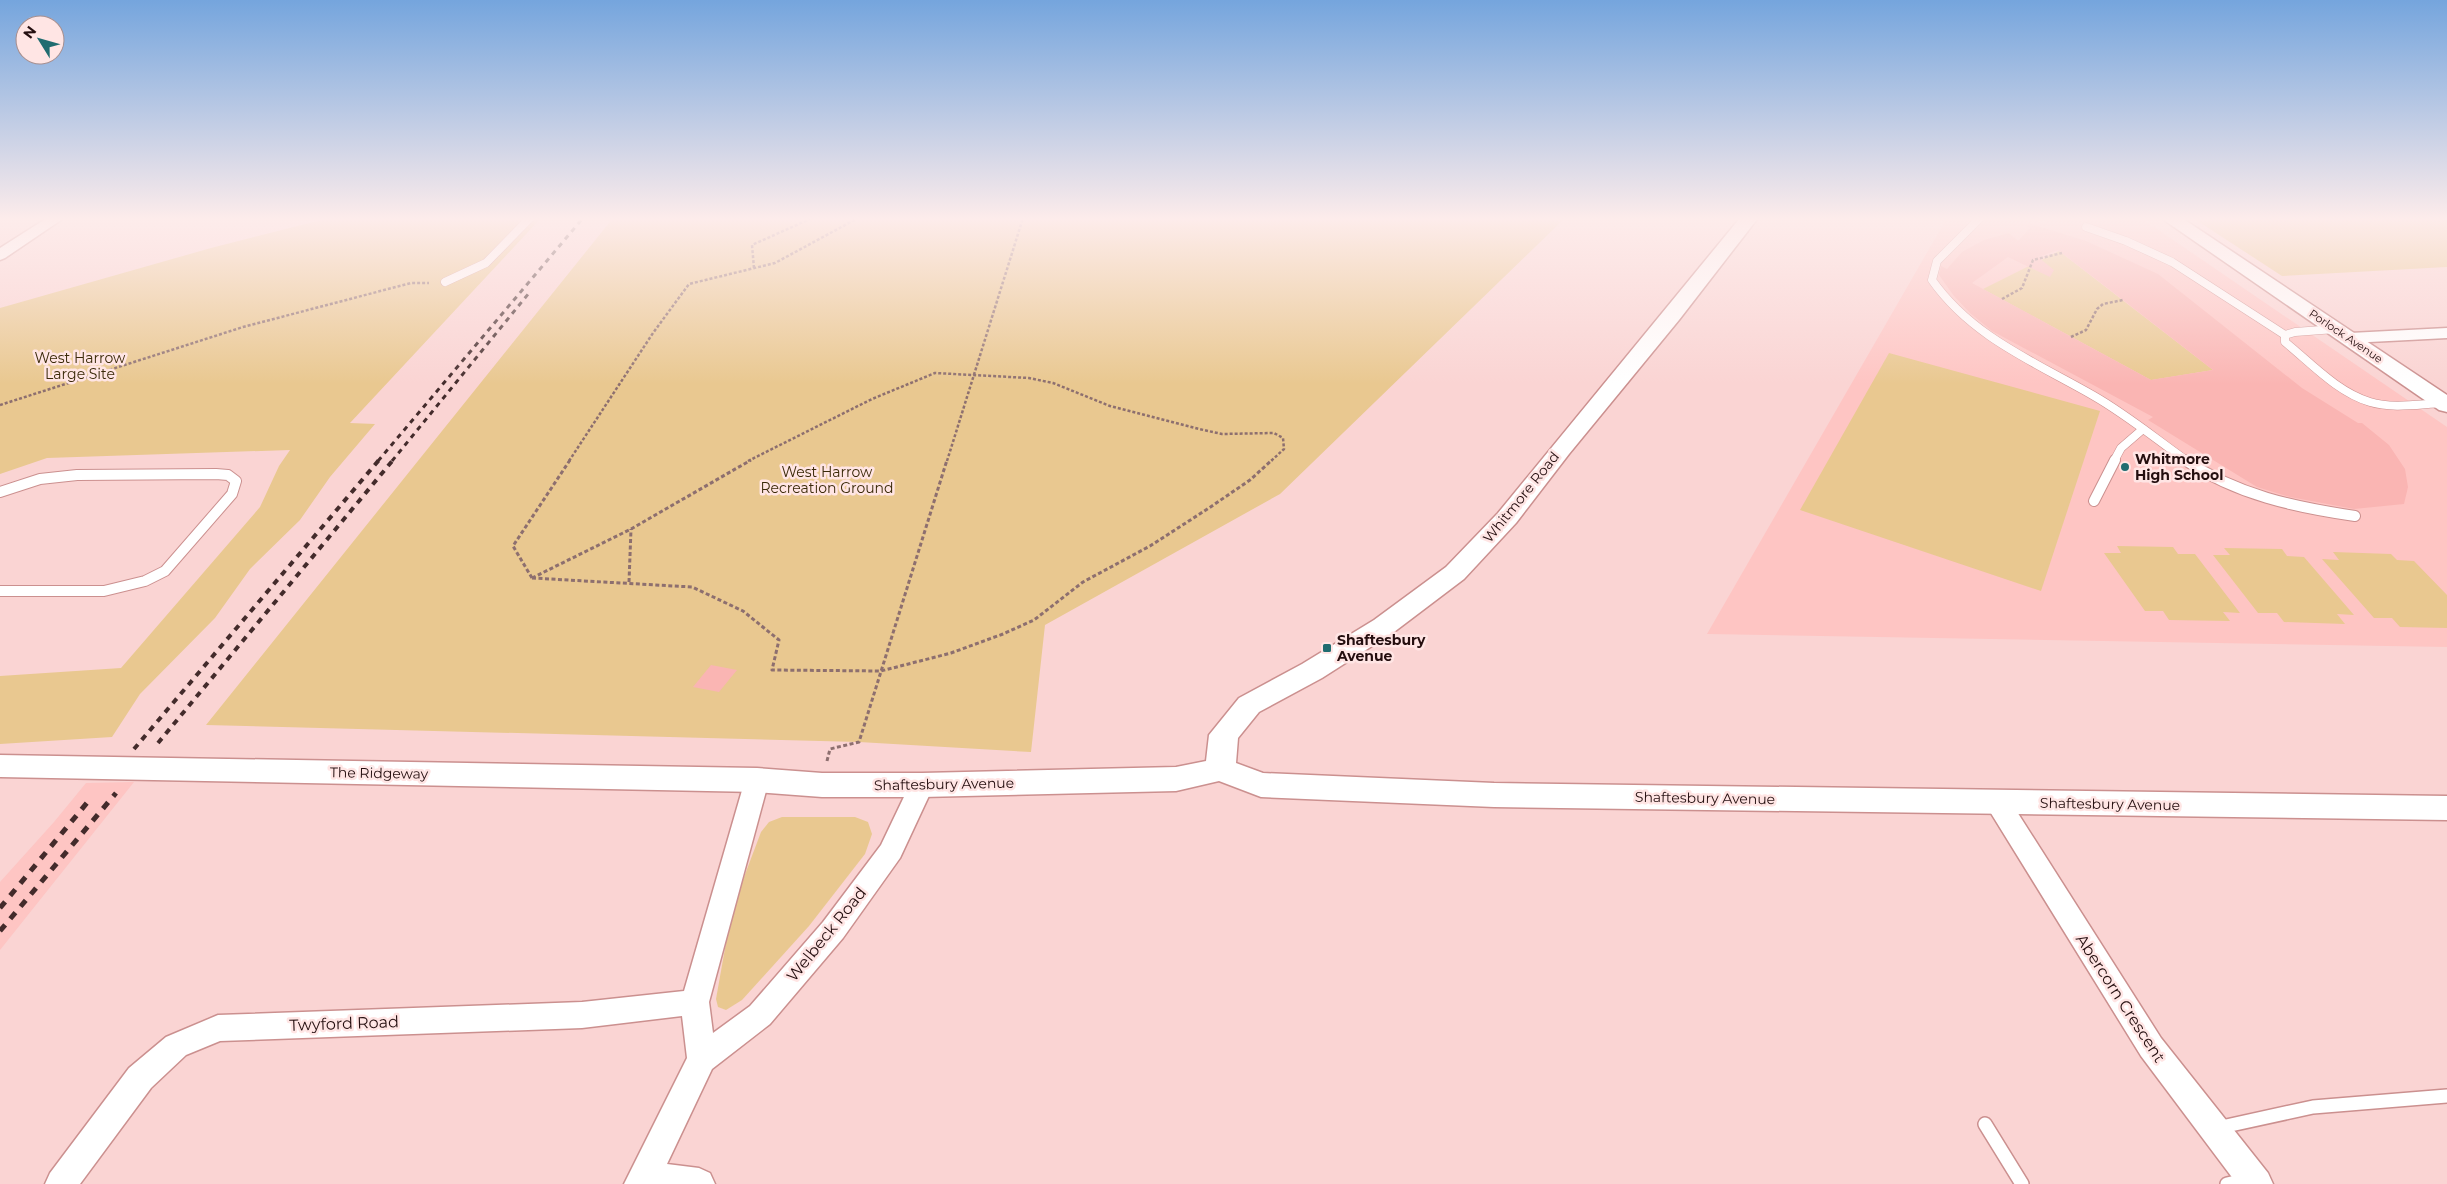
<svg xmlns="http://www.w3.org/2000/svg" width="2447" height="1184" viewBox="0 0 2447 1184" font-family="Montserrat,sans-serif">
<rect width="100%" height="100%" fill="#fad4d3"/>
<g fill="#fec5c3">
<path d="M1947,218H2027L2044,223L2056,218H2141L2447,427V647L1707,634Z"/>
<path d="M134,782L0,950V882L54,822L86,783Z"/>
</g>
<g fill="#e9c890">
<path d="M329,218H541L350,423L375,424L330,477L300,520L250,569L215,618L140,694L112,737L0,744V676L121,668L260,507L279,466L290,450L47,458L0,474V308L211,248Z"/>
<path d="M613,218H1565L1280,494L1045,625L1031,752L859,742L206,725Z"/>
<path d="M2193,218H2447V267L2282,276Z"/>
<path d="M2059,251L2213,370L2151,380L1983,289Z"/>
<path d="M1889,353L2100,411L2041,591L1800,510Z"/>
<path d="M2117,546L2173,547L2178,554H2195L2240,613L2223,612L2230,621L2169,620L2163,611H2145L2104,553H2121Z"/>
<path d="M2224,548L2282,549L2287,556L2304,557L2354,615L2337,614L2345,624L2284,622L2277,613H2258L2213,555H2230Z"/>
<path d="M2333,552L2391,554L2397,560L2414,561L2447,595V628L2400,627L2392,618H2374L2322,559L2339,560Z"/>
<path d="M782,817H855L868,822L872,834L865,854L809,926L742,1000L726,1010L718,1007L716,999L732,909L761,832L769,822Z"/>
</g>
<g fill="#fab5b3" fill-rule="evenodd">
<path d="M2028,223L2086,241L2158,274L2302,388L2358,423H2362L2389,445L2405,469L2408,487L2404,504L2354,509L2290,497L2257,487L2148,420L2153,417L1992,331L1970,313L1954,296L1939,275L1941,266L1947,269L1962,252L1984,240L2009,233L2018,241L2030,228L2027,226ZM2058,250L2123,300L2213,370L2151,380L1972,283L2008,257L2050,277L2054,270L2038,257Z"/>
<path d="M711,665L737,670L719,692L693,687Z"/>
</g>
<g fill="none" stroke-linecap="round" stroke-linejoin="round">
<g stroke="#cb908f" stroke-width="9">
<g id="service-far2">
<path d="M1980,218L1937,261L1932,280C1972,337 2035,362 2094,396C2127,415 2156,439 2187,461"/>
<path d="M2086,227L2126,241L2172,262L2285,335"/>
<path d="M445,282L486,263L530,218"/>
<path d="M2335,329L2295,332L2285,335V342C2311,363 2337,392 2370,402C2393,409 2419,404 2443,403"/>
<path d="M2114,461L2121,448L2143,429"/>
</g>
</g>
<g stroke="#cb908f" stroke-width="12">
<g id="service-far1">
<path d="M2185,460C2237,495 2294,507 2355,516"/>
<path d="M0,492L40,479L77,475L216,474L228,475L236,481L232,494L165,571L145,581L104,591H0"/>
<path d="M2094,501L2115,460"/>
</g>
</g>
<g stroke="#cb908f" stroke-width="16">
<g id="service">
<path d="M1985,1124L2022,1184"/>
<path d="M2217,1128L2313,1107L2447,1096"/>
<path d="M2227,1184L2249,1179"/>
</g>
</g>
<g stroke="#cb908f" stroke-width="3">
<g id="minor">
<path d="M47,218H64L5,258L0,260V248Z"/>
<path d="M2447,328V338L2350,343L2344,342L2342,338L2344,334L2350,333Z"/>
<path d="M757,771L766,773L769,780L709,1002L713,1033L750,1006L823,922L881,845L913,778L922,776L931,778L934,785L900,858L843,938L770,1024L712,1069L667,1164L699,1168L710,1173L715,1184H624L687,1058L682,1016L582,1028L220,1041L186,1055L151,1088L80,1184H45L50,1173L129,1068L166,1037L218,1015L582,1002L684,991L745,780L748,773Z"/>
<path d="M1998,793L2007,796L2161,1038L2268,1173L2273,1184H2237L2141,1056L1989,810L1985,803L1989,796Z"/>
</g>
</g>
<g stroke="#cb908f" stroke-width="3">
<g id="tertiary">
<path d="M1740,218H1758L1679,320L1569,454L1516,523L1464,579L1394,632L1322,678L1259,712L1238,738L1236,763L1263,773L1494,783L2447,796V820L1494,807L1261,797L1219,781L1176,791L922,797H822L757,792L0,777V755L757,768L822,773H922L1176,767L1206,761L1209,735L1239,698L1302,664L1374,620L1446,567L1498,513Z"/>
<path d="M2161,218H2182L2447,395V412L2439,410Z"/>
</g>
</g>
<g stroke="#8d6f6f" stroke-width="2.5" stroke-dasharray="3 2" stroke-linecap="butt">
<path d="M754,268L752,245L812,218"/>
<path d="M2002,299L2022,288L2033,260L2062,253"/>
<path d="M2071,337L2086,330L2097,309L2103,304L2123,300"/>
<path d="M0,405L243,327L411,283H429"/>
<path d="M569,461L653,333L689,284L775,263L858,218"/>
<path d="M748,461L872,399L935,373L1029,378L1053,383L1110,406L1199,429L1222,434L1274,433L1283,438L1284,449L1271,461"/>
<path d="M947,461L1023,218"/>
</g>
<g stroke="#8d6f6f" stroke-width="3" stroke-dasharray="4 2.5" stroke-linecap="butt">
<path d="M532,578L692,587L743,611L779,640L772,670L881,671L951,653L1003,634L1034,620L1083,582L1150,546L1209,508L1250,480L1272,460"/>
<path d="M532,578L513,546L570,460"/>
<path d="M532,578L631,529L751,460"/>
<path d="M629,582L631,529"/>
<path d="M827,761L830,749L859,742L947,460"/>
</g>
<use href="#service-far2" stroke="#fff" stroke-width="8"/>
<use href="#service-far1" stroke="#fff" stroke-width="10"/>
<use href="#service" stroke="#fff" stroke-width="13"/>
<use href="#minor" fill="#fff" fill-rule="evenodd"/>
<use href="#tertiary" fill="#fff" fill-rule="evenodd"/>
<g stroke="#432b2b" stroke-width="3" stroke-dasharray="5 5" stroke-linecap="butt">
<path d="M378,461L583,218"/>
<path d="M392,461L529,293"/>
</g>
<g stroke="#432b2b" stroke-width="4" stroke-dasharray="6 6" stroke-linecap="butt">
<path d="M158,743L393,460"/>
<path d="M134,749L379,460"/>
</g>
<g stroke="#432b2b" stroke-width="5" stroke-dasharray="8 8" stroke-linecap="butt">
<path d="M0,908L91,798"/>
<path d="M0,931L116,793"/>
</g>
</g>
<linearGradient id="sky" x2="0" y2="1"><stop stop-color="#75a5dd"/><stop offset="0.57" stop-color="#fdeceb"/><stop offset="1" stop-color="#fdeceb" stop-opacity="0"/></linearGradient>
<rect width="2447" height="384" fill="url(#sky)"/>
<g fill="#206c70" stroke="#ffe5e4" stroke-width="2">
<circle cx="2125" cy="467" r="5"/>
<rect x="1322" y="643" width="10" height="10" rx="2.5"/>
</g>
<g text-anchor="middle" stroke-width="5" stroke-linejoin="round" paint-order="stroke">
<g font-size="11" fill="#240e0f" stroke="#ffe5e4">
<text transform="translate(2346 336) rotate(34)" y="4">Porlock Avenue</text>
</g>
<g font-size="14" fill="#3a2908" stroke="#ffe5e4">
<text x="80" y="363">West Harrow<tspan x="80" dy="16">Large Site</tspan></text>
<text x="827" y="477">West Harrow<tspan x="827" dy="16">Recreation Ground</tspan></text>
</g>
<g font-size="14" font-weight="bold" fill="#240e0f" stroke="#ffe5e4" text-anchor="start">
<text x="2135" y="464">Whitmore<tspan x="2135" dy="16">High School</tspan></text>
<text x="1337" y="645">Shaftesbury<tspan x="1337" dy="16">Avenue</tspan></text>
</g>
<g font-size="14" fill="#240e0f" stroke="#ffe5e4">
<text transform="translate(1521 497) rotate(-51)" y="5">Whitmore Road</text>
<text transform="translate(379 773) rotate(1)" y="5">The Ridgeway</text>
<text transform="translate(944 784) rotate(-1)" y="5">Shaftesbury Avenue</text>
<text transform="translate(1705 798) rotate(1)" y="5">Shaftesbury Avenue</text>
<text transform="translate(2110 804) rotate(1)" y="5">Shaftesbury Avenue</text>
</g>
<g font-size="16" fill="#240e0f" stroke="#ffe5e4">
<text transform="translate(826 934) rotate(-51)" y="6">Welbeck Road</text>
<text transform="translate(2121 998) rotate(57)" y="6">Abercorn Crescent</text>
<text transform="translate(344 1023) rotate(-2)" y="6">Twyford Road</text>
</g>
</g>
<g transform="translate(40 40) rotate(307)"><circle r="24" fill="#ffe5e4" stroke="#a78f8f"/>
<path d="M0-4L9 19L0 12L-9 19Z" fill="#206c70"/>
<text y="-8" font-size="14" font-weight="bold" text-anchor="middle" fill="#240e0f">N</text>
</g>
</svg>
